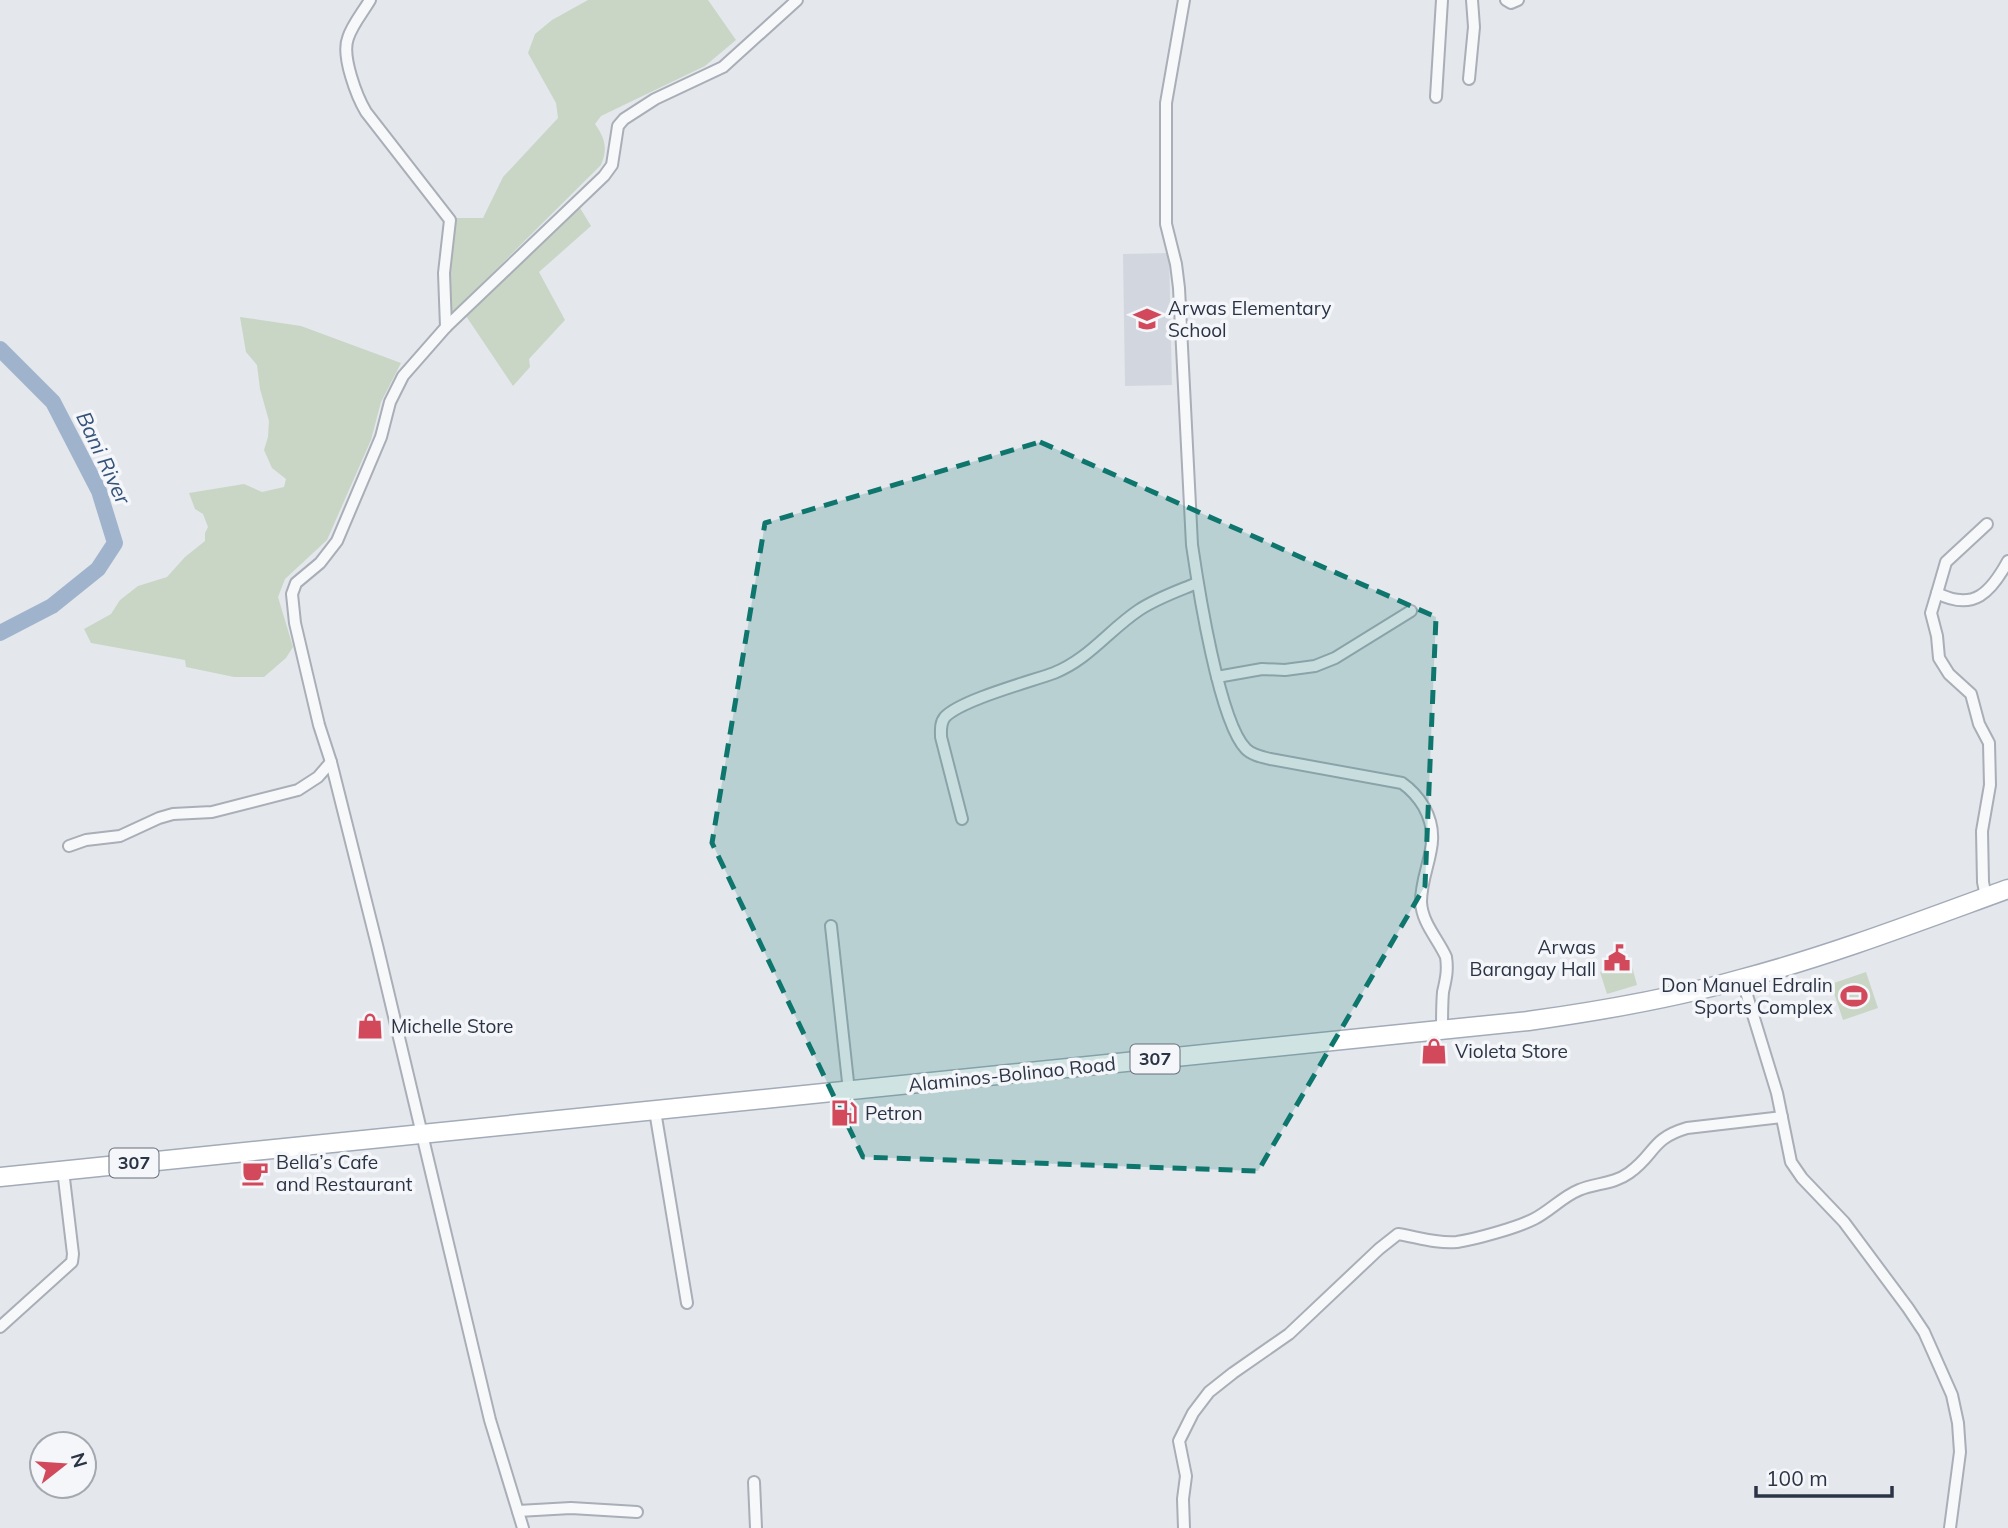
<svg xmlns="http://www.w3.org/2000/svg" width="2008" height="1528" viewBox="0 0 2008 1528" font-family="Mulish,sans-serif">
<rect width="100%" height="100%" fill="#e4e7ec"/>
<path fill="#d2d6de" d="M1169,253L1172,385L1125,386L1123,254Z"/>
<g fill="#c9d6c5">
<path d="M588,0H708L736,40L705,66L601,116L595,124C605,138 608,149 601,165L448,317L450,218H483L503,177L558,118L556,103L528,53L535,34L552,20Z"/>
<path d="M577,203L591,226L539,272L565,320L529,359L530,367L513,386L464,313Z"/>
<path d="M240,317L301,326L401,363L381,402L371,440L327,540L285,579L278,597L293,647L286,658L264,677H234L186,667L185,660L91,643L84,629L111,614L120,600L138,586L167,577L185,557L205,541V533L208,527L203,514L195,509L189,493L244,484L262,492L284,487L286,479L272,468L264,450L268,437L269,421L260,389L257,365L246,352Z"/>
<path d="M1631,963L1637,985L1607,994L1600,972Z"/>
<path d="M1866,972L1878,1008L1843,1020L1831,984Z"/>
</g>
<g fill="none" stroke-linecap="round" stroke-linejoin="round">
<path stroke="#9fb4cc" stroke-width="16" d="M0,349L53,402L99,491L115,543L98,569L52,606L0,633"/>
<g stroke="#a9aeb7" stroke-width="14">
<g id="street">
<path d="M370,0C363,12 352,25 348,38C341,56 357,97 366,112L450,220L444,273L446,327"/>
<path d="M1184,0L1166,103V224L1176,264L1179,288L1192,545C1198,586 1219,722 1246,749C1252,755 1262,757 1270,759L1402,783C1412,790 1418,797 1424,807C1444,843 1421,867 1421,902C1422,923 1438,939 1446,957C1448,970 1446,979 1443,992C1442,1004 1442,1017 1442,1028"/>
<path d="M1506,0L1511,3L1518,0"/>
<path d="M1469,79L1474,27L1472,0"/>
<path d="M1436,97L1442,0"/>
<path d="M1987,524L1946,562L1937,593C1974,612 1991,592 2008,561"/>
<path d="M1937,593L1931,613L1937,636L1939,658L1949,674L1971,694L1979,724L1989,743L1990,785L1982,831L1983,882L1986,897"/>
<path d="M1217,677L1262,669L1285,670L1315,666L1335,658L1411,611"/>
<path d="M962,819L941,737C941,730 940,723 945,717C961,700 1029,682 1054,673C1089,659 1109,630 1139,610C1157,598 1178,591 1197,583"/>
<path d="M69,846L86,840L120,836L159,818L173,814L212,812L298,790L318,777L331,762"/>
<path d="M831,926L849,1091"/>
<path d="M1742,979L1777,1093L1791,1162L1802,1178L1844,1222L1908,1308L1924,1332L1952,1395L1958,1423L1960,1452L1950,1528"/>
<path d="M655,1111L687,1303"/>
<path d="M0,1327L72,1262L73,1254L63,1170"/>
<path d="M754,1482L756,1528"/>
<path d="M518,1511L571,1508L637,1512"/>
<path d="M523,1528L490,1420L377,945L331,762L319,725L295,623L292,594L296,583L320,563L337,541L381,437L390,402L403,376L446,327L604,176L612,165L618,126L624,119L655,99L723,67L797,0"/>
<path d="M1184,1528L1183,1499L1186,1476L1179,1441L1193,1413L1209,1392L1233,1373L1289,1334L1379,1249L1398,1234C1417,1237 1437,1244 1457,1242C1476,1239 1516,1228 1534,1219C1550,1211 1562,1197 1579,1190C1596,1183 1614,1184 1629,1173C1656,1154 1650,1139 1687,1128L1782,1117"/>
</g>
</g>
<g stroke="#a3abb8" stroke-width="21">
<path id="primary" d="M0,1177L1528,1021C1600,1011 1671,999 1741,979C1832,955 1920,921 2008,889"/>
</g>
<use href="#street" stroke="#f7f8fa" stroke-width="10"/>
<use href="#primary" stroke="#fff" stroke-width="18"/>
</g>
<path fill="#0f766e" fill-opacity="0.2" stroke="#0f766e" stroke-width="5" stroke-dasharray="14 9" stroke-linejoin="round" d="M1040,442L1436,617L1425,886L1258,1171L863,1157L712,843L765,523Z"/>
<defs>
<g id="school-bare" transform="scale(2.1)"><path d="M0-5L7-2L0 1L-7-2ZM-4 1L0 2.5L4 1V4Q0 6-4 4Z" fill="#d1495b" stroke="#f4f6f9" stroke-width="2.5" paint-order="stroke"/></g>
<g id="civic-bare" transform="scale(2.1)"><path d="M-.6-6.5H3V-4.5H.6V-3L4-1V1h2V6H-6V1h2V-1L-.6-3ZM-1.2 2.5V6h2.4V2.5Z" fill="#d1495b" stroke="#f4f6f9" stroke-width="2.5" paint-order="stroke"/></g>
<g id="stadium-bare" transform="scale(2.1)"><path d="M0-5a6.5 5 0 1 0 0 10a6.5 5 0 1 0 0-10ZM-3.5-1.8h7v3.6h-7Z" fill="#d1495b" stroke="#f4f6f9" stroke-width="2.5" paint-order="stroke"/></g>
<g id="shop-bare" transform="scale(2.1)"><path d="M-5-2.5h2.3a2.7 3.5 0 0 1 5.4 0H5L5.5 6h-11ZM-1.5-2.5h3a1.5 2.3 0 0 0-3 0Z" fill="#d1495b" stroke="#f4f6f9" stroke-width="2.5" paint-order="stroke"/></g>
<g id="fuel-bare" transform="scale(2.1)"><path d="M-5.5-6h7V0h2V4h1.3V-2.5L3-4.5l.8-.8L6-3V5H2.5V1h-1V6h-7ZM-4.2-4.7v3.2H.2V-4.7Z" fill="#d1495b" stroke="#f4f6f9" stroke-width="2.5" paint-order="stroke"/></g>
<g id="cafe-bare" transform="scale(2.1)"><path d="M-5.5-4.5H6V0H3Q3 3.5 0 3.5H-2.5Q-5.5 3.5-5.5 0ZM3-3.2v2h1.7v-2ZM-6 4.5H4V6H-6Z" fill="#d1495b" stroke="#f4f6f9" stroke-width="2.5" paint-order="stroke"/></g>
</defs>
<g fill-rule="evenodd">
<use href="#school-bare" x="1147" y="319"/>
<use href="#civic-bare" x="1617" y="958"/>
<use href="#stadium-bare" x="1854" y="996"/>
<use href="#shop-bare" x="370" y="1026"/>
<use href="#shop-bare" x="1434" y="1051"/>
<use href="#fuel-bare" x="844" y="1113"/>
<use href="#cafe-bare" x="255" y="1173"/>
</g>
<g text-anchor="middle" stroke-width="7" stroke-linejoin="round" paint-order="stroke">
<g fill="#f4f6f9" stroke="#676e7b" stroke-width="2">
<rect x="1130.5" y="1044.5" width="49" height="29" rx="5"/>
<rect x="109.5" y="1148.5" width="49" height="29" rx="5"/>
</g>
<g font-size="18" font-weight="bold" fill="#2b3445">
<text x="1155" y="1065">307</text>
<text x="134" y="1169">307</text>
</g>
<g font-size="19" fill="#2b3445" stroke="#f4f6f9" text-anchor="start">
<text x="1168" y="315">Arwas Elementary<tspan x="1168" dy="22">School</tspan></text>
<text x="1596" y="954" text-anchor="end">Arwas<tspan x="1596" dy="22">Barangay Hall</tspan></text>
<text x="1833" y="992" text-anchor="end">Don Manuel Edralin<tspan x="1833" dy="22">Sports Complex</tspan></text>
<text x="391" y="1033">Michelle Store</text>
<text x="1455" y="1058">Violeta Store</text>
<text x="865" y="1120">Petron</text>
<text x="276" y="1169">Bella’s Cafe<tspan x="276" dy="22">and Restaurant</tspan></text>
</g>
<g font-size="19" fill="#2b3445" stroke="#f4f6f9">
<text transform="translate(1012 1074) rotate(-6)" y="7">Alaminos-Bolinao Road</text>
</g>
<g font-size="21" font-style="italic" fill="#34527a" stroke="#f4f6f9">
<text transform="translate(103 458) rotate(65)" y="7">Bani River</text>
</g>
</g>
<g transform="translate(63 1465) rotate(73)"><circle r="33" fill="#f4f6f9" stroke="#a4a8b1" stroke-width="2"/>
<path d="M0-5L12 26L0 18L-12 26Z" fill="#d1495b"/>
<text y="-10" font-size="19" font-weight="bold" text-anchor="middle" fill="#2b3445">N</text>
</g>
<path d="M1756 1486v10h136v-10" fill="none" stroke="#2b3445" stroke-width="3.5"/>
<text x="1766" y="1486" font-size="21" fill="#2b3445" stroke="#f4f6f9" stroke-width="5" paint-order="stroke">100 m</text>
</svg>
